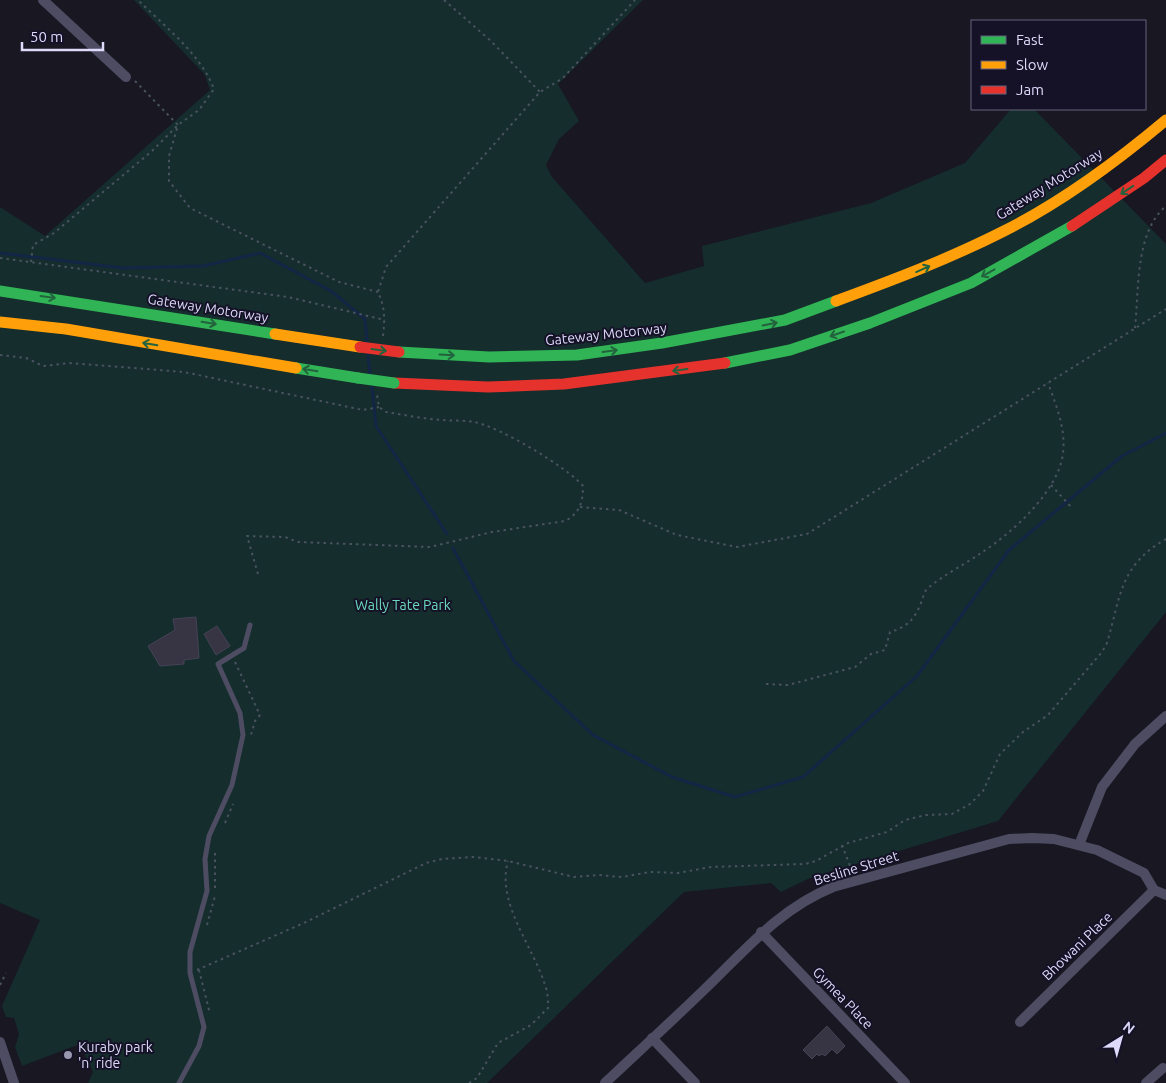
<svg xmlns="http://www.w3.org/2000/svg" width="1166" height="1083" viewBox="0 0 1166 1083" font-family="Ubuntu,sans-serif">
<rect width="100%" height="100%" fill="#181722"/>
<path fill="#152d2d" d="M134,0H643L558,84L579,121L559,139L546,165L552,177L645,283L704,266L702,246L871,203L965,163L1011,109H1034L1166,244V612L998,821L810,878L781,892L771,883L684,892L487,1083H88L93,1072L80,1044L22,1066L15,1047L19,1034L14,1018L6,1017L2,1006L40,920L0,903V207L45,236L210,90L205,75Z"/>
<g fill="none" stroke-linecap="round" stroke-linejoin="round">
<g stroke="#132646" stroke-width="3">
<path d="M0,253L123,268L203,266L260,253L331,291L365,319L367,341"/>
<path d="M368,355L370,374"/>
<path d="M372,387L376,426L447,534"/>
<path d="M453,548L514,661L593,735L672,777L735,797L803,777L917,676L1009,550L1122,456L1166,433"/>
</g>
</g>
<g fill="#373544" stroke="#454255">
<path d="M196,617L199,658L184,660V664L160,666L148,646L175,630L173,619Z"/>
<path d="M217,626L230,646L216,655L204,634Z"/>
<path d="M827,1026L845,1046L837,1054L832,1049L825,1056L822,1054L819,1056L817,1054L812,1059L803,1050Z"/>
</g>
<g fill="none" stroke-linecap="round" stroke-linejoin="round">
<g stroke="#48535f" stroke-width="2" stroke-dasharray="2.5 4" stroke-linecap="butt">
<path d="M444,0L491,41L540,92"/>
<path d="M135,81L178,125L169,156V181L190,208L339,282L378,292"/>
<path d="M0,258L288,297L385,320"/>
<path d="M31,262L33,245L54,233L152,151L178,125L199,110L214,89C200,53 164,26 138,0"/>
<path d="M1135,328C1139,290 1135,232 1166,206"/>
<path d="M383,336C385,319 385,307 378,292L386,267L540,92L563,78L635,0"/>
<path d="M0,355L26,358L43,366L69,363L184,372L363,410L379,407"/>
<path d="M1051,485L1072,508"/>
<path d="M580,507L619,510L677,535L737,547L807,534L1166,309"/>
<path d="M258,574L247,536L285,537L298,542L430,547L492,532L565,521C580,513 583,502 583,486C567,467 498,426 474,422C464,420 453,421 443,420C424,419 405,415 386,412L379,407L377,395"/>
<path d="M235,662L260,715L255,721L251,735"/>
<path d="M766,684L788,685L855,667L871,654L885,650L890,632C907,627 914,620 921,603C923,598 924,592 927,589C943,575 964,565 981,553C1012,533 1059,491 1063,453C1066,429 1056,405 1048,383"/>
<path d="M225,823L233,804"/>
<path d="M842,845L852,871"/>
<path d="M215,853V888"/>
<path d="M207,925L215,896"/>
<path d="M197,970L306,922L426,863L442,859L473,857L508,861L574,877L598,875L622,877L650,872L678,873L711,867L805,864L816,861L848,843L887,832L905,820L926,815L952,814L970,804L983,791L1000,754L1023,732L1048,715L1102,652L1107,643C1121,596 1119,566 1166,539"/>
<path d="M199,970L210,1014"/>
<path d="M0,985L6,973"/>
<path d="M469,1083L477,1078L498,1043L531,1025L548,1008C548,1001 548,992 545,985C533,946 496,903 508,861"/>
</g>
<path stroke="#4d4c62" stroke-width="5" d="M179,1083L199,1046L204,1027L190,973V952L207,891L205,859L209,836L232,785L243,735L240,713L218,664L244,648L250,625"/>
<g stroke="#4d4c62" stroke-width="10">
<path d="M43,0L126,77"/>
<path d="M1079,845L1102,787L1135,744L1166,716"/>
<path d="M761,932L905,1083"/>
<path d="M1020,1022L1154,890"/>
<path d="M652,1038L695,1083"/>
<path d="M0,1042L14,1083"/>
<path d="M605,1083C639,1051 674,1019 708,986C747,948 781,908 833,887L1009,839L1032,838L1054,839L1097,850L1144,873L1154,890L1166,895"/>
<path d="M1146,1083L1163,1068"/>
</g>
<g stroke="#30b455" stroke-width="11">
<path d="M0,291L275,334"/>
<path d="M399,352L489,357L577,355L662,343L785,320L836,301"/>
<path d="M725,363L790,350L870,323L971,283L1072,226"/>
<path d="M296,368L358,378"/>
</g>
<g stroke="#ff9f0a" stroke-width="11">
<path d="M836,301C893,280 949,259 1004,231C1062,202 1116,162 1166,120"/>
<path d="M0,322L66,329L296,368"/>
<path d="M275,334L360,347"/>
</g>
<g stroke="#e5322d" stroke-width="11">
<path d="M1072,226L1144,178L1166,160"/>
<path d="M394,383L488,387L564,384L725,363"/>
</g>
<path stroke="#30b455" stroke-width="11" d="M358,378L394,383"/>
<path stroke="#e5322d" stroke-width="11" d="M360,347L399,352"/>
</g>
<defs><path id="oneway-shaft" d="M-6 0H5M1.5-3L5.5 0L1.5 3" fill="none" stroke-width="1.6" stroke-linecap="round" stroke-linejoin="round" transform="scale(1.25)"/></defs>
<g stroke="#22633e">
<use href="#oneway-shaft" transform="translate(1127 190) rotate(146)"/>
<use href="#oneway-shaft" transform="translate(923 269) rotate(-24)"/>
<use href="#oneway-shaft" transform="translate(988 273) rotate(151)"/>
<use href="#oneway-shaft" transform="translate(48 297) rotate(8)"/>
<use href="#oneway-shaft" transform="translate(209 323) rotate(9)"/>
<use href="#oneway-shaft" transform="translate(770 324) rotate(-12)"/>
<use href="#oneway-shaft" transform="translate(837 334) rotate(161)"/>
<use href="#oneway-shaft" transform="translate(150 344) rotate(-170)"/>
<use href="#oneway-shaft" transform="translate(379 350) rotate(8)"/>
<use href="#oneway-shaft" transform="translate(610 351) rotate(-8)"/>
<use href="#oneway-shaft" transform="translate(447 355) rotate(3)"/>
<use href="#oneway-shaft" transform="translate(310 370) rotate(-171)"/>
<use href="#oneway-shaft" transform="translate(680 370) rotate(172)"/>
</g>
<circle fill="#9996b0" stroke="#151227" stroke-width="2" cx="68" cy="1055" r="5"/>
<g text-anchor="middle" stroke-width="4" stroke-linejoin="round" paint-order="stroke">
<g font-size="14" fill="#dedafc" stroke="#151227">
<text transform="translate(1049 184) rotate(-32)" y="5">Gateway Motorway</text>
<text transform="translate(208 308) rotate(9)" y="5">Gateway Motorway</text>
<text transform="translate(606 334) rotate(-6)" y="5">Gateway Motorway</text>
<text transform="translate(856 868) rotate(-17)" y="5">Besline Street</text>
<text transform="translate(1077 946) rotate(-44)" y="5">Bhowani Place</text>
<text transform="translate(843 998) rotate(46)" y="5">Gymea Place</text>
</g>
<g font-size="14" fill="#6ad8bc" stroke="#151227">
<text x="403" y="610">Wally Tate Park</text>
</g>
<g font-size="14" fill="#dedafc" stroke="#151227" text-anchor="start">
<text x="78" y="1052">Kuraby park<tspan x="78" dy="16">'n' ride</tspan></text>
</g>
</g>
<rect x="971" y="20" width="175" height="90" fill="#151227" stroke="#65627c"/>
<rect x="981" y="36" width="25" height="8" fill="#30b455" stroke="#65627c"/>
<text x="1016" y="45" font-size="15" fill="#dedafc">Fast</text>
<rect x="981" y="61" width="25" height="8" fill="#ff9f0a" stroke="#65627c"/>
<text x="1016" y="70" font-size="15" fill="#dedafc">Slow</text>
<rect x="981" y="86" width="25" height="8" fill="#e5322d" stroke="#65627c"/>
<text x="1016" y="95" font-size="15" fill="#dedafc">Jam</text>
<g transform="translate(1121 1038) rotate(37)" stroke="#151227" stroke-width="4" paint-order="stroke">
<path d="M0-4L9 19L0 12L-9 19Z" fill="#dedafc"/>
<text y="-8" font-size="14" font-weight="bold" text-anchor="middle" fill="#dedafc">N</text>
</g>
<path d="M22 42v8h81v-8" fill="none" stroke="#dedafc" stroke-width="2.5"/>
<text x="30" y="42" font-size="15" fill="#dedafc" stroke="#151227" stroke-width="4" paint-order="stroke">50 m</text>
</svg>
